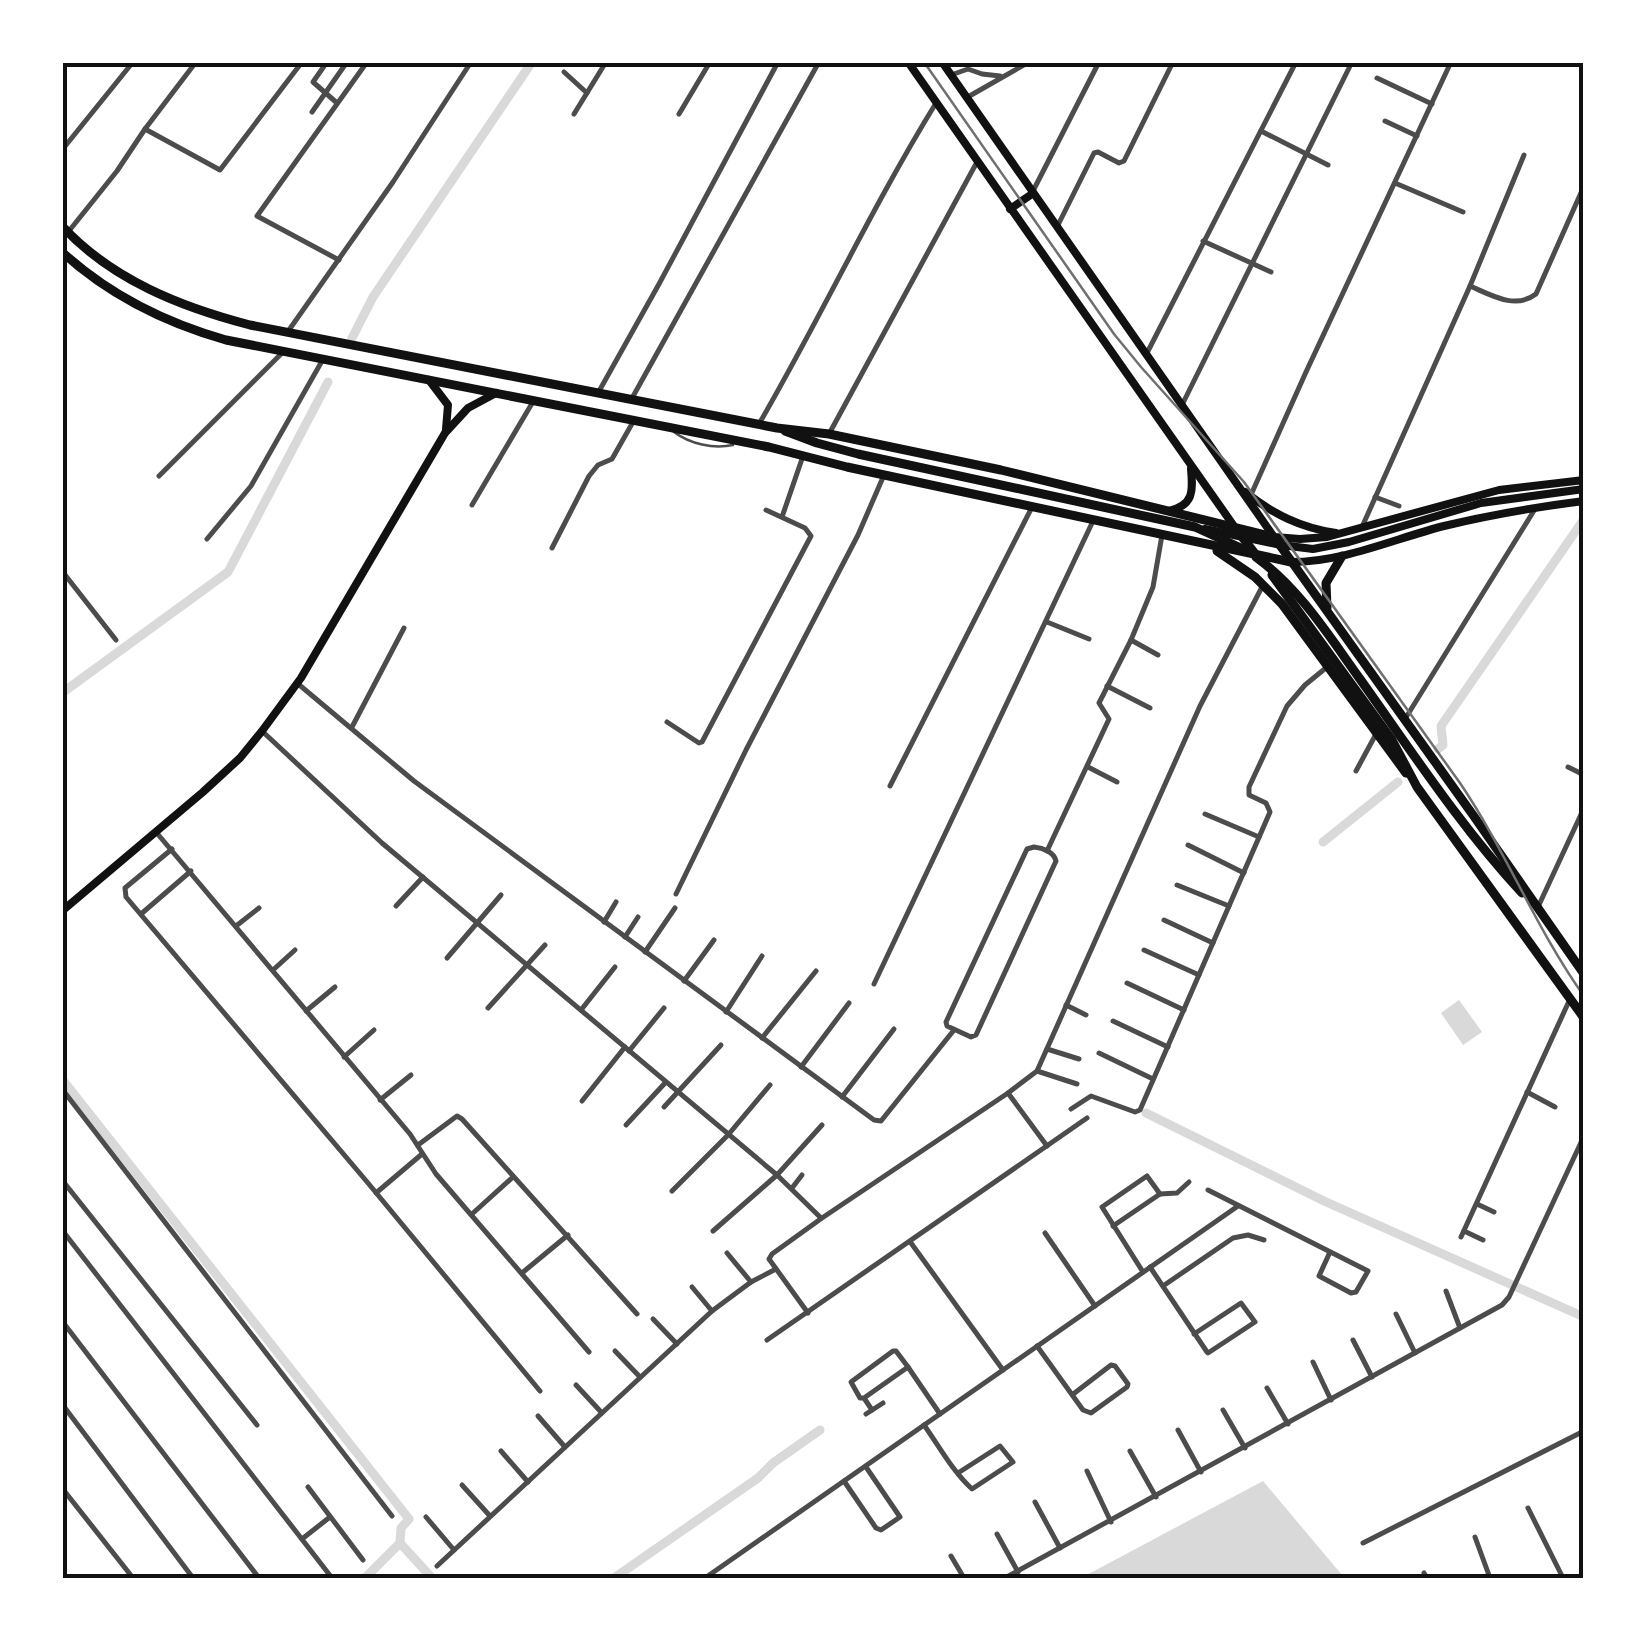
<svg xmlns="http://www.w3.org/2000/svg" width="1646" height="1641" viewBox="0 0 1646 1641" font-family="Cabin,sans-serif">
<rect width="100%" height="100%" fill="#fff"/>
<g fill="#d9d9d9">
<path d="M1459,1000L1482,1032L1463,1045L1441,1013Z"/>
<path d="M1263,1481L1342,1575L1336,1578H1081Z"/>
</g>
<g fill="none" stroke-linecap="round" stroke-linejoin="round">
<g stroke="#d9d9d9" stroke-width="9">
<path d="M352,338L373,297L532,62"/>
<path d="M62,693L228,572L328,382"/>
<path d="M1438,749L1443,745L1441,726L1584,519"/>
<path d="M1323,842L1398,782"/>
<path d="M62,1079L409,1519L401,1528L400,1543"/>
<path d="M1146,1113L1324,1201L1584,1317"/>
<path d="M365,1578L400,1543L432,1578"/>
<path d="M614,1578L758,1478L773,1463L820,1430"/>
</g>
<path stroke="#4c4c4c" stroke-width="2.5" d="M674,432C690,444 713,449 733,445"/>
<g stroke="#4c4c4c" stroke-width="5">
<path d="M196,62L145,129L220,170L302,62"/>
<path d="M327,62L313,82L337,103"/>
<path d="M564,72L587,93"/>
<path d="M951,75L968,69L982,74L1000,76"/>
<path d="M1377,78L1432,104"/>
<path d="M966,98L1029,62"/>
<path d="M312,112L347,62"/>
<path d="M574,114L606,62"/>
<path d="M679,114L710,62"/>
<path d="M1385,121L1417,136"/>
<path d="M1261,131L1328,165"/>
<path d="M62,150L133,62"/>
<path d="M1395,183L1463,212"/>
<path d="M1033,191L1099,62"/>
<path d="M1058,225L1094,153L1098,152L1119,163L1124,161L1173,62"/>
<path d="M69,231L117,171L145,129"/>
<path d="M1203,241L1271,272"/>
<path d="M339,260L257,216L367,62"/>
<path d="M1470,286C1491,295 1515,310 1536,294L1584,186"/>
<path d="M289,330L393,182L471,62"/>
<path d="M1147,353L1296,62"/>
<path d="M598,393L659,284L778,62"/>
<path d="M631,400L819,62"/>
<path d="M1182,405L1352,62"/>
<path d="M759,424C820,319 872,207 936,103"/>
<path d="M829,434L977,162"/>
<path d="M159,476L282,353"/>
<path d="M1250,497L1306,372L1451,62"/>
<path d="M1375,497L1399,506"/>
<path d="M472,505L534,400"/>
<path d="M782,517L803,456"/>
<path d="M1362,527L1470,286L1524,155"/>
<path d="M207,539L251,486L322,361"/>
<path d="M552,548L589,476L598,465L612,459L633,422"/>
<path d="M62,571L116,640"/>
<path d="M1047,622L1089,639"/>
<path d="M1131,640L1158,655"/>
<path d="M297,683L414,781L874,1120L881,1121L954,1030"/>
<path d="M1107,686L1150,708"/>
<path d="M1405,719L1535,509"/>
<path d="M667,722L699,743L702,742L811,536L805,528L766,510"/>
<path d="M352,727L404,628"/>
<path d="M262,731L382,843L777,1175L821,1218"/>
<path d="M1088,767L1117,782"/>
<path d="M1568,767L1584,775"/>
<path d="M1356,771L1376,734"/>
<path d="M890,786L1031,509"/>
<path d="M1205,814L1259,837"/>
<path d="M156,832L410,1134L436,1174L589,1352"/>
<path d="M1188,845L1244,873"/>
<path d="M1034,847C1043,848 1054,852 1056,861L976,1035L971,1037L947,1026L946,1022L1027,849Z"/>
<path d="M172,849L125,888L126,897L368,1183L540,1391"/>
<path d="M1047,851L1109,719L1099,703L1131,640L1153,587L1162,535"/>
<path d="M1177,885L1229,906"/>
<path d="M676,894L746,750L858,535L884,475"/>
<path d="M396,906L423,877"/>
<path d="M1538,907L1584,808"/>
<path d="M141,914L191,871"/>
<path d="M1164,920L1213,943"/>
<path d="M604,922L616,902"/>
<path d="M236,926L259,908"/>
<path d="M625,937L638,917"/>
<path d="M1144,950L1199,975"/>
<path d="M645,952L675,908"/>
<path d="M447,958L501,895"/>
<path d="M273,970L295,950"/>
<path d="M684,981L714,940"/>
<path d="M1127,983L1184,1010"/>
<path d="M874,984L1093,521"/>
<path d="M1066,1005L1086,1015"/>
<path d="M488,1008L545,945"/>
<path d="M581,1010L615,967"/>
<path d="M306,1011L335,987"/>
<path d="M726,1012L762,956"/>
<path d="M1113,1021L1168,1047"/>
<path d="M762,1038L816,971"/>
<path d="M1047,1049L1079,1059"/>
<path d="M629,1051L664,1008"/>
<path d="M1099,1053L1153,1079"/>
<path d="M344,1057L374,1030"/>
<path d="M801,1067L849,1003"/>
<path d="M1037,1071L1077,1084"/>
<path d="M62,1089L392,1516"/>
<path d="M1527,1092L1555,1107"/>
<path d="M1008,1093L1047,1146"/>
<path d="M842,1097L894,1029"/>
<path d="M380,1100L411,1075"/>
<path d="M582,1101L625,1047"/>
<path d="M664,1107L721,1045"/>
<path d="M1071,1109L1091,1096L1135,1112L1140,1110L1270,812L1266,803L1249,795V787L1287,706L1305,685L1327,667"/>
<path d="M626,1125L666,1082"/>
<path d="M418,1145L457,1116L462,1119L637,1314"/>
<path d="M62,1180L257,1425"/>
<path d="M792,1188L802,1175"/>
<path d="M1208,1190L1368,1271L1356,1292L1351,1293L1319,1276L1330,1252"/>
<path d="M672,1191L728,1135L770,1085"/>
<path d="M376,1193L422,1154"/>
<path d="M1477,1204L1494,1212"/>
<path d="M472,1214L513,1177"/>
<path d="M1113,1226L1160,1194L1177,1193L1189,1182"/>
<path d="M62,1230L332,1578"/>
<path d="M713,1231L777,1175L822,1125"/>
<path d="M1464,1231L1483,1240"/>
<path d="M1045,1233L1095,1306"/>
<path d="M1461,1237L1570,999"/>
<path d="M911,1243L1003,1370"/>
<path d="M727,1253L751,1282"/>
<path d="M1150,1267L1207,1352L1208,1353L1255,1322L1241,1303L1194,1334"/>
<path d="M1143,1272L1102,1207L1147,1176L1160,1194"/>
<path d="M522,1273L568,1235"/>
<path d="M1163,1286L1233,1238L1248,1235L1264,1240"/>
<path d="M692,1287L712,1311"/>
<path d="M1446,1291L1460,1328"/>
<path d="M808,1313L769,1259L772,1254L822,1218L1008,1093L1037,1071L1200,706L1262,587"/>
<path d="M1396,1314L1415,1353"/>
<path d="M653,1319L677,1344"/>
<path d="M62,1321L259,1578"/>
<path d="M767,1340L1087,1118"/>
<path d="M1353,1340L1372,1377"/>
<path d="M1037,1346L1083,1410L1091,1413L1127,1387L1128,1384L1115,1366L1111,1365L1072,1395"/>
<path d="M615,1351L640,1377"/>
<path d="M1313,1362L1331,1400"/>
<path d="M908,1367L940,1414"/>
<path d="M576,1385L602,1413"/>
<path d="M1267,1388L1288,1424"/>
<path d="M864,1398L908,1367L896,1351H893L851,1382L860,1398H864L872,1410"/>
<path d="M62,1404L193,1578"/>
<path d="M1223,1410L1245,1448"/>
<path d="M866,1414L883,1403"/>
<path d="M538,1416L565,1447"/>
<path d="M924,1425C939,1446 953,1472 972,1489L1013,1462L1000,1446L958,1473"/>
<path d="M1178,1430L1201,1472"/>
<path d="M501,1451L528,1482"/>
<path d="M1130,1451L1156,1497"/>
<path d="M1087,1471L1111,1522"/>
<path d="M844,1481L876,1528L881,1530L900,1517L866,1467"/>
<path d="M462,1485L490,1516"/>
<path d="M308,1487L363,1560"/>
<path d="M62,1488L133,1578"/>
<path d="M1035,1502L1060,1548"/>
<path d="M1528,1508L1563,1578"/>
<path d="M426,1517L454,1550"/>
<path d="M997,1534L1018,1572"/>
<path d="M1475,1537L1490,1578"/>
<path d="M302,1539L330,1517"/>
<path d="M1363,1543L1584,1431"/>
<path d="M951,1556L964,1578"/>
<path d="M437,1566L712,1311L751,1282L776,1269"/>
<path d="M1424,1573L1427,1578"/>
<path d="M62,1574L66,1578"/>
<path d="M705,1578L1238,1206"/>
<path d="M1005,1578L1502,1305L1509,1297L1584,1136"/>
</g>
<g stroke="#111" stroke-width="8">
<path d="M908,62L1236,529"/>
<path d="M942,62L1274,537L1300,539L1327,537L1499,490L1584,480"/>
<path d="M1010,209L1032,194"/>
<path d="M429,380L448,405L446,429"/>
<path d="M1245,492C1273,514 1301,528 1336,533"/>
<path d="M1169,511C1194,505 1193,491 1191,469"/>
<path d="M1205,529L1281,545L1313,549L1349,542L1481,503L1584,489"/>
<path d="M1291,562C1344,562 1393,539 1444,526C1490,515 1536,507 1584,501"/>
<path d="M62,911L203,792L240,758L262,731L301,678L445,433L468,408L496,393"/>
</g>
<g stroke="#111" stroke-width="9">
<path d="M62,226C112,280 181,307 250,325L777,428L829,434L1001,470L1274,537L1473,815L1584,974"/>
<path d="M62,252C109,295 166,323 226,340L769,447L847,467L1291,562"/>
<path d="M785,431L817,443L858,454L1195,527L1243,549"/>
<path d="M1236,529L1256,555"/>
<path d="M1217,551L1255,577L1282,604L1406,773"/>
<path d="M1256,557C1300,589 1329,636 1360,679C1412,752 1461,827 1522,893"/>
<path d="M1272,575L1392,740L1417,787L1584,1018"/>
<path d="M1327,608L1326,583L1342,556"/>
</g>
<path stroke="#707070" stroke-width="2.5" d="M924,62L1114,334L1141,367L1244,482L1460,783C1506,851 1536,929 1584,996"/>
</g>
<rect width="1646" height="1641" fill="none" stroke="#ffffff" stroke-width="130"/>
<rect x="65" y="65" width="1516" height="1511" fill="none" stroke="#111" stroke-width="4"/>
</svg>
